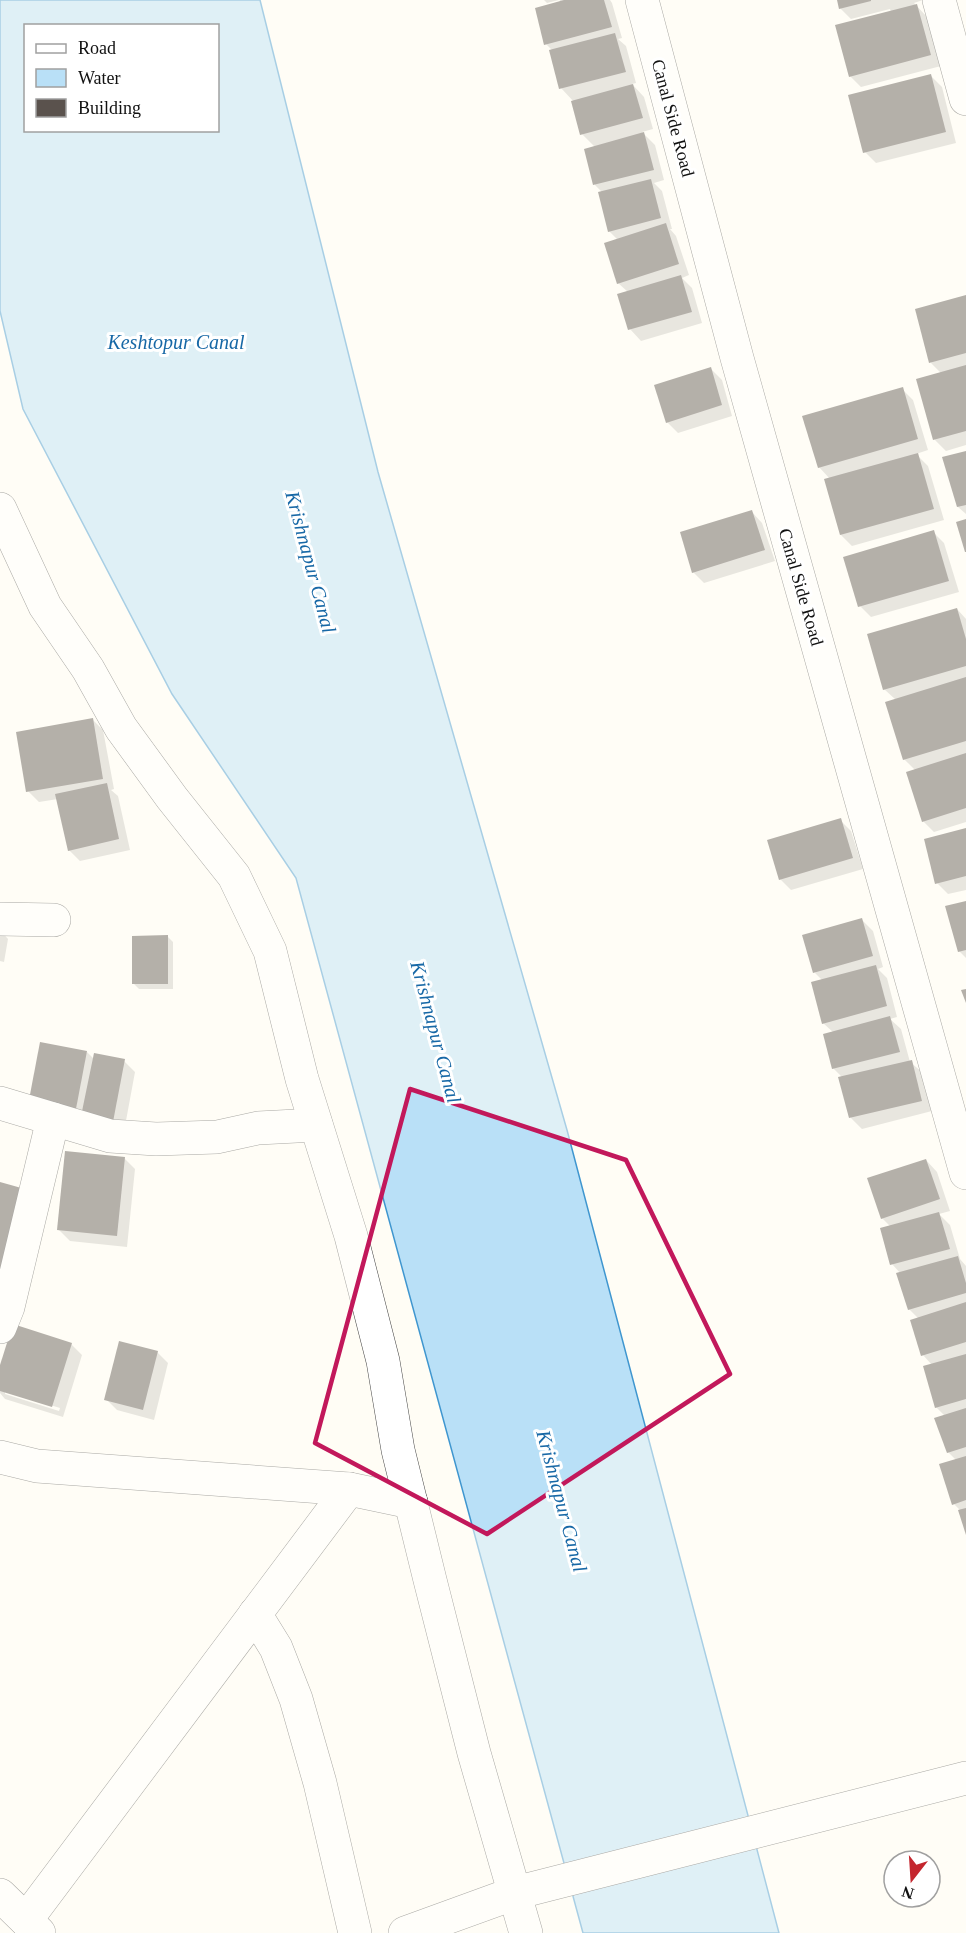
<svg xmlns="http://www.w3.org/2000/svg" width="966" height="1933" viewBox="0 0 966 1933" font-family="'Times New Roman',serif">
<rect width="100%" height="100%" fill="#fffdf5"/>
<path fill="#b9e0f7" stroke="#3f96cf" stroke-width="1.5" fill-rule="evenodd" d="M0,0H260L378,472L567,1130L779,1933H583L296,878L172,694L23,409L0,311ZM26,26H218V130H26Z"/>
<g fill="#0003" fill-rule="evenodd">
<path d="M544,0H559L547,3Z"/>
<path d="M560,0H610L612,3L622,38L618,39L626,46L636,83L632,84L644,97L653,129L642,132L655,145L664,180L654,183L662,191L672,229H670L676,236L689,275L682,278L692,288L702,323L641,341L630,329L628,292L618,283V240L609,231L602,192L595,185V147L582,134L574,102L561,88L553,51L546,44Z"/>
<path d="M838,0H923L914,3L927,17L941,66L861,87L850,76L891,12L890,9L851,19L840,8Z"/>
<path d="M931,76L942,87L956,143L876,163L865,152Z"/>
<path d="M966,297V445L946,451L935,440L941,373L931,363Z"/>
<path d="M711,369L722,380L732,416L678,433L667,422Z"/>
<path d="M902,389L913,400L928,450L916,454L928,466L944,520L852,546L841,535L830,479L819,467Z"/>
<path d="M966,452V514L958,507Z"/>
<path d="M751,511L762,523L775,561L704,583L693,572Z"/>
<path d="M933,532L944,543L959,592L871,617L860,606Z"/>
<path d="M957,609L966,619V822L934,832L923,821L915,770L904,759L896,700L884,689Z"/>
<path d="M92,719L103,730L114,789L111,790L118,796L130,850L80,861L69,850L58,799L39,802L28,791Z"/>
<path d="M840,820L851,831L863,869L791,890L780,879Z"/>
<path d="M966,830V890L948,894L937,883Z"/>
<path d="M966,902V958L959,951Z"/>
<path d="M862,920L873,931L883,967L878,969L887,978L897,1017L890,1019L901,1029L910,1062L922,1072L932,1111L862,1129L851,1118L840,1078H843L833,1068L834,1033L823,1023V981L815,973Z"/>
<path d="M0,930L8,939L4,962L0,961Z"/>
<path d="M168,937L173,942V989H139L134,984Z"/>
<path d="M87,1052L94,1059L124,1061L135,1072L123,1137L40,1116Z"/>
<path d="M124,1158L135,1169L127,1247L70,1241L59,1230Z"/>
<path d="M926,1160L937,1172L950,1211L939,1214L950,1225L960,1259L966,1266V1531L961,1511L954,1504L956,1460L948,1452L945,1416L936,1407L932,1365L923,1355L919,1319L909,1309L901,1274L892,1264L891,1227L882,1218Z"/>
<path d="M71,1344L82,1355L63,1417L5,1399L0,1393V1370ZM5,1391L60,1408L59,1411L5,1394Z"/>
<path d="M157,1352L168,1363L154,1420L117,1410L106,1399Z"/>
</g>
<g fill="#5a524d">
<path d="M564,0H604L612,27L544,45L535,8Z"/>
<path d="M837,0H871V1L839,9Z"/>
<path d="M917,4L931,55L849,77L835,25Z"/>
<path d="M615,33L626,72L559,89L549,50Z"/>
<path d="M931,74L946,132L863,153L848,95Z"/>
<path d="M633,84L643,118L580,135L571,101Z"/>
<path d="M644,132L654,170L593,185L584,149Z"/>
<path d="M651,179L661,218L608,232L598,192Z"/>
<path d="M666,223L679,264L617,284L604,243Z"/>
<path d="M681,275L692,312L628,330L617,294Z"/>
<path d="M966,295V353L929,363L915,309Z"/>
<path d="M966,365V431L933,440L916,379Z"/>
<path d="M711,367L722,405L666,423L654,385Z"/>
<path d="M903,387L918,439L818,468L802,416Z"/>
<path d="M966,451V505L957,507L942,457Z"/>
<path d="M918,453L934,509L840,535L824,479Z"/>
<path d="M752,510L765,550L692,573L680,532Z"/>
<path d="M966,519V552H965L956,522Z"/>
<path d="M934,530L949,581L858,607L843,557Z"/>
<path d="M957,608L966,639V666L883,690L867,634Z"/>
<path d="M966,677V741L903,760L885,702Z"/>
<path d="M93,718L103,779L26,792L16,732Z"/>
<path d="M966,753V808L922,822L906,772Z"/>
<path d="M107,783L119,839L68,851L55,794Z"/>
<path d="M841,818L853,858L779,880L767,840Z"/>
<path d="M966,828V876L935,884L924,839Z"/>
<path d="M966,901V950L958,952L945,906Z"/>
<path d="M862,918L873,956L813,973L802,935Z"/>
<path d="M168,935V984H132V936Z"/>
<path d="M876,965L887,1006L822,1024L811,982Z"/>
<path d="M966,989V1003L961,990Z"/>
<path d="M890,1016L900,1052L832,1069L823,1034Z"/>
<path d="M40,1042L87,1051L75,1114L28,1105Z"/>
<path d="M94,1053L125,1059L112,1127L80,1121Z"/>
<path d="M912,1060L922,1101L849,1118L838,1077Z"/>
<path d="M65,1151L125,1157L117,1236L57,1230Z"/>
<path d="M926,1159L940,1199L881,1219L867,1178Z"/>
<path d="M0,1182L32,1191L10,1271L0,1269Z"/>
<path d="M939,1212L950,1249L890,1265L880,1228Z"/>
<path d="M958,1256L966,1283V1293L908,1310L896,1273Z"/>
<path d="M966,1302V1342L921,1356L910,1320Z"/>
<path d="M13,1324L72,1343L52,1407L0,1391V1365Z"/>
<path d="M119,1341L158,1351L143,1410L104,1400Z"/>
<path d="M966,1354V1399L935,1408L923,1366Z"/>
<path d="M966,1408V1447L947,1453L934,1418Z"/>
<path d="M966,1456V1500L952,1505L939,1464Z"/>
<path d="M966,1508V1535L958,1510Z"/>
</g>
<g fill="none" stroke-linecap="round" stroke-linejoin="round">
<g stroke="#444" stroke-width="34">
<g id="minor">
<path d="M642,0L737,358L966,1173"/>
<path d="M939,0L966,99"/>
<path d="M0,509L45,606L88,669L121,728L172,798L234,876L270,951L302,1079L351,1236L383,1361L398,1450L430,1580L474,1753L526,1933"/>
<path d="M0,919L54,920"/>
<path d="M0,1103L110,1136L156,1139L217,1137L258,1128L316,1125"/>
<path d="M0,1327L8,1307L53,1119"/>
<path d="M0,1457L37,1466L349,1489L411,1502"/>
<path d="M255,1614L276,1648L296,1699L320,1783L355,1933"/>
<path d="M0,1895L39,1933"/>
<path d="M26,1920L349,1489"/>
<path d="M405,1933L515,1893L966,1778"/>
</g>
</g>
<use href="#minor" stroke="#fff" stroke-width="33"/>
</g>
<path d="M0 0H966V1933H0ZM410,1089L626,1160L730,1374L487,1534L315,1443Z" fill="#fffdf5" fill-opacity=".55" fill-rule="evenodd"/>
<path fill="none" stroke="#c2185b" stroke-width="4.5" stroke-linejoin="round" d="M410,1089L626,1160L730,1374L487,1534L315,1443Z"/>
<g text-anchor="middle" stroke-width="6" stroke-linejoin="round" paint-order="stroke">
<g font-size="18" fill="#111" stroke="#fff">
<text transform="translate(673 118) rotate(75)" y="6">Canal Side Road</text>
<text transform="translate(801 587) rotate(74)" y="6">Canal Side Road</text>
</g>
<g font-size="20" font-style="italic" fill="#1768a6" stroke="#fff">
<text x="176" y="349">Keshtopur Canal</text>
<text transform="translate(311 562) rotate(75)" y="7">Krishnapur Canal</text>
<text transform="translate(436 1032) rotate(75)" y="7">Krishnapur Canal</text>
<text transform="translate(562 1501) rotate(75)" y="7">Krishnapur Canal</text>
</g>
</g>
<rect x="24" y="24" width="195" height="108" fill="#ffffff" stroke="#a0a0a0" stroke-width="1.5"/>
<rect x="36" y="44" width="30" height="9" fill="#ffffff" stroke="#a0a0a0" stroke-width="1.5"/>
<text x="78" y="54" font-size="18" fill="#111111">Road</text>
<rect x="36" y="69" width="30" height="18" fill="#b9e0f7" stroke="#a0a0a0" stroke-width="1.5"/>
<text x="78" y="84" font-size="18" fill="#111111">Water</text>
<rect x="36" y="99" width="30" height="18" fill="#5a524d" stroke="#a0a0a0" stroke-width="1.5"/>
<text x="78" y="114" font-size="18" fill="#111111">Building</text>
<g transform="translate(912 1879) rotate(197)"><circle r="28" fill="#ffffff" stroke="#a0a0a0" stroke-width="1.5"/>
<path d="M0-4.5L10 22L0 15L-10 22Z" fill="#c4262e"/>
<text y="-9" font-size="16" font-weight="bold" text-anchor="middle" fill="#111111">N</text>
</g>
</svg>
